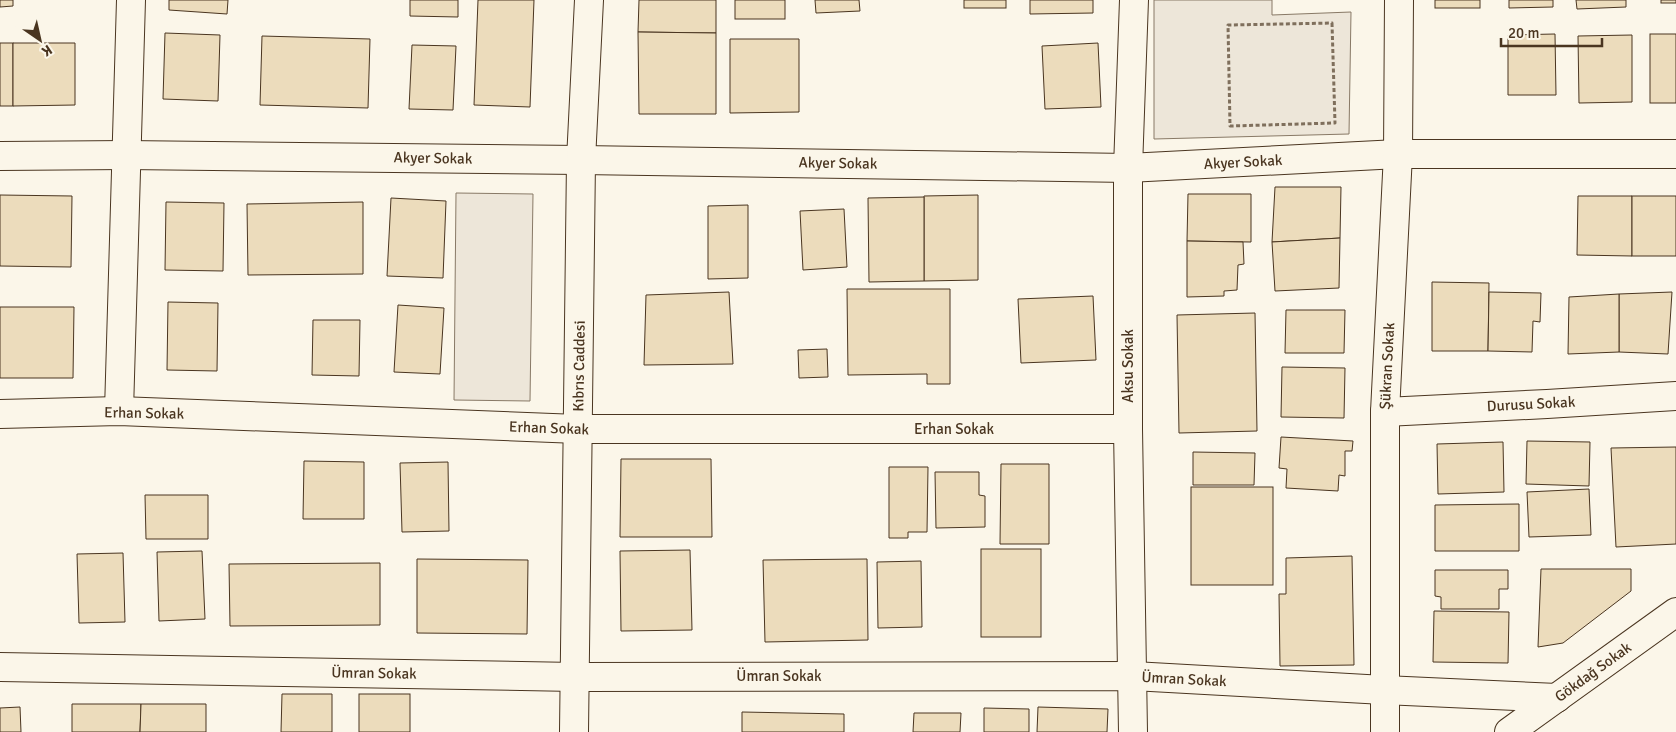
<svg xmlns="http://www.w3.org/2000/svg" width="1676" height="732" viewBox="0 0 1676 732" font-family="Signika,sans-serif">
<rect width="100%" height="100%" fill="#fbf6e9"/>
<g fill="#ede6d9" stroke="#887966">
<path d="M1154,0H1272V15L1351,12L1349,134L1154,139Z"/>
<path d="M456,193L533,194L530,401L454,400Z"/>
</g>
<g fill="#ecdcbc" stroke="#4a3520">
<path d="M0,0H13V6L0,7Z"/>
<path d="M169,0H228L227,14L169,10Z"/>
<path d="M410,0H458V17L410,16Z"/>
<path d="M478,0H534L530,107L474,105Z"/>
<path d="M639,0H716V33L638,32Z"/>
<rect x="735" y="0" width="50" height="19"/>
<path d="M815,0H859L860,11L816,13Z"/>
<rect x="964" y="0" width="42" height="8"/>
<path d="M1030,0H1093V13L1030,14Z"/>
<rect x="1435" y="0" width="45" height="8"/>
<path d="M1509,0H1553V7L1509,8Z"/>
<path d="M1576,0H1626V7L1577,9Z"/>
<rect x="1661" y="0" width="15" height="3"/>
<path d="M638,32L716,33V114H639Z"/>
<path d="M165,33L220,35L218,101L163,99Z"/>
<path d="M1555,34L1556,95H1508V35Z"/>
<rect x="1650" y="34" width="26" height="69"/>
<path d="M1632,35V102L1579,103L1578,36Z"/>
<path d="M262,36L370,39L368,108L260,105Z"/>
<path d="M730,39H799V112L730,113Z"/>
<rect x="0" y="43" width="13" height="63"/>
<path d="M13,43H75V105L13,106Z"/>
<path d="M1098,43L1101,107L1045,109L1042,46Z"/>
<path d="M412,45L456,46L453,110L409,109Z"/>
<path d="M1275,187H1341L1340,238L1272,242Z"/>
<path d="M1188,194H1251V242L1187,241Z"/>
<path d="M0,195L72,196L71,267L0,266Z"/>
<path d="M978,195V280L924,281V196Z"/>
<path d="M1578,196H1632V256L1577,255Z"/>
<rect x="1632" y="196" width="44" height="60"/>
<path d="M924,197V281L869,282L868,198Z"/>
<path d="M391,198L446,201L443,278L387,276Z"/>
<path d="M166,202L224,203L223,271L165,270Z"/>
<path d="M363,202V274L248,275L247,204Z"/>
<path d="M748,205V278L708,279V206Z"/>
<path d="M844,209L847,267L803,270L800,211Z"/>
<path d="M1340,238L1339,288L1275,291L1272,242Z"/>
<path d="M1187,241L1243,242L1244,264L1238,265L1237,290L1224,291V296L1187,297Z"/>
<path d="M1432,282L1489,283L1488,351H1432Z"/>
<path d="M847,289H950V384H927V374L848,375Z"/>
<path d="M729,292L733,364L644,365L646,295Z"/>
<path d="M1489,292L1541,293L1540,322L1533,321L1532,352L1488,351Z"/>
<path d="M1672,292L1668,354L1619,352V294Z"/>
<path d="M1619,294V352L1568,354L1569,297Z"/>
<path d="M1093,296L1096,360L1021,363L1018,299Z"/>
<path d="M168,302L218,303L217,371L167,370Z"/>
<path d="M398,305L444,308L440,374L394,372Z"/>
<path d="M0,307H74L73,378H0Z"/>
<path d="M1286,310H1345L1344,353H1285Z"/>
<path d="M1255,313L1257,431L1179,433L1177,315Z"/>
<path d="M313,320H360L359,376L312,375Z"/>
<path d="M827,349L828,377L799,378L798,350Z"/>
<path d="M1282,367L1345,368L1344,418L1281,417Z"/>
<path d="M1281,437L1353,441L1352,451H1345V476L1339,475L1338,491L1286,488L1287,469L1279,468Z"/>
<path d="M1527,441L1590,442L1589,486L1526,484Z"/>
<path d="M1503,442L1504,492L1438,494L1437,444Z"/>
<path d="M1676,447V544L1616,547L1611,448Z"/>
<path d="M1193,452L1255,453L1254,485H1193Z"/>
<path d="M621,459H711L712,537H620Z"/>
<path d="M304,461L364,462V519H303Z"/>
<path d="M448,462L449,531L402,532L400,463Z"/>
<path d="M1001,464H1049V544H1000Z"/>
<path d="M889,467H928L927,532H908V538H889Z"/>
<path d="M935,472H979V495L985,496V527L936,528Z"/>
<rect x="1191" y="487" width="82" height="98"/>
<path d="M1589,489L1591,535L1529,537L1527,492Z"/>
<path d="M145,495H208V539H146Z"/>
<path d="M1519,504V551H1435V505Z"/>
<rect x="981" y="549" width="60" height="88"/>
<path d="M690,550L692,630L621,631L620,551Z"/>
<path d="M202,551L205,619L159,621L157,552Z"/>
<path d="M123,553L125,622L79,623L77,554Z"/>
<path d="M1352,556L1354,665L1280,666L1279,594H1286V558Z"/>
<path d="M417,559L528,560L527,634L417,633Z"/>
<path d="M867,559L868,640L765,642L763,560Z"/>
<path d="M921,561L922,627L878,628L877,562Z"/>
<path d="M380,563V625L230,626L229,564Z"/>
<path d="M1541,569H1631V591L1563,643L1538,647Z"/>
<path d="M1435,570H1508V589H1499V609H1441V597L1435,596Z"/>
<path d="M1434,611L1509,612L1508,663L1433,662Z"/>
<path d="M282,694H332V732H281Z"/>
<rect x="359" y="694" width="51" height="38"/>
<path d="M72,704H141L140,732H72Z"/>
<path d="M141,704H206V732H140Z"/>
<path d="M20,707L21,732H0V708Z"/>
<path d="M1038,707L1108,709L1107,732H1037Z"/>
<path d="M984,708L1029,709V732H984Z"/>
<path d="M742,712L844,714V732H742Z"/>
<path d="M914,713H961L960,732H913Z"/>
</g>
<g fill="none" stroke-linecap="round" stroke-linejoin="round">
<g stroke="#4a3520" stroke-width="30">
<g id="street">
<path d="M0,156L126,155L581,160L1128,168L1398,154H1676"/>
<path d="M119,411L131,0"/>
<path d="M1385,412L1547,404L1676,396"/>
<path d="M0,414L119,411L578,429H1128"/>
<path d="M0,667L575,677L1133,676L1384,690L1557,698"/>
<path d="M1133,732L1128,429V168L1134,0"/>
<path d="M1385,732V412L1398,154L1399,0"/>
<path d="M1509,732L1676,612"/>
</g>
</g>
<g stroke="#4a3520" stroke-width="30">
<path id="secondary" d="M574,732L581,160L589,0"/>
</g>
<path stroke="#7f6f5c" stroke-width="3" stroke-dasharray="4 2.5" stroke-linecap="butt" d="M1332,23L1335,123L1230,126L1228,25Z"/>
<use href="#street" stroke="#fbf6e9" stroke-width="28"/>
<use href="#secondary" stroke="#fbf6e9" stroke-width="28"/>
</g>
<g text-anchor="middle" stroke-width="4" stroke-linejoin="round" paint-order="stroke">
<g font-size="15" fill="#4a3520" stroke="#fbf6e9">
<text transform="translate(433 158) rotate(1)" y="5">Akyer Sokak</text>
<text transform="translate(1243 162) rotate(-3)" y="5">Akyer Sokak</text>
<text transform="translate(838 163) rotate(1)" y="5">Akyer Sokak</text>
<text transform="translate(579 366) rotate(-89)" y="5">Kıbrıs Caddesi</text>
<text transform="translate(1128 366) rotate(-90)" y="5">Aksu Sokak</text>
<text transform="translate(1387 366) rotate(-87)" y="5">Şükran Sokak</text>
<text transform="translate(1531 404) rotate(-3)" y="5">Durusu Sokak</text>
<text transform="translate(144 413) rotate(1)" y="5">Erhan Sokak</text>
<text transform="translate(549 428) rotate(2)" y="5">Erhan Sokak</text>
<text x="954" y="434">Erhan Sokak</text>
<text transform="translate(1593 672) rotate(-36)" y="5">Gökdağ Sokak</text>
<text transform="translate(374 673) rotate(1)" y="5">Ümran Sokak</text>
<text x="779" y="681">Ümran Sokak</text>
<text transform="translate(1184 679) rotate(3)" y="5">Ümran Sokak</text>
</g>
</g>
<g transform="translate(40 40) rotate(146)" stroke="#fbf6e9" stroke-width="4" paint-order="stroke">
<path d="M0-4L9 19L0 12L-9 19Z" fill="#4a3520"/>
<text y="-8" font-size="14" font-weight="bold" text-anchor="middle" fill="#4a3520">K</text>
</g>
<path d="M1501 38v8h101v-8" fill="none" stroke="#4a3520" stroke-width="2.5"/>
<text x="1508" y="38" font-size="15" fill="#4a3520" stroke="#fbf6e9" stroke-width="4" paint-order="stroke">20 m</text>
</svg>
